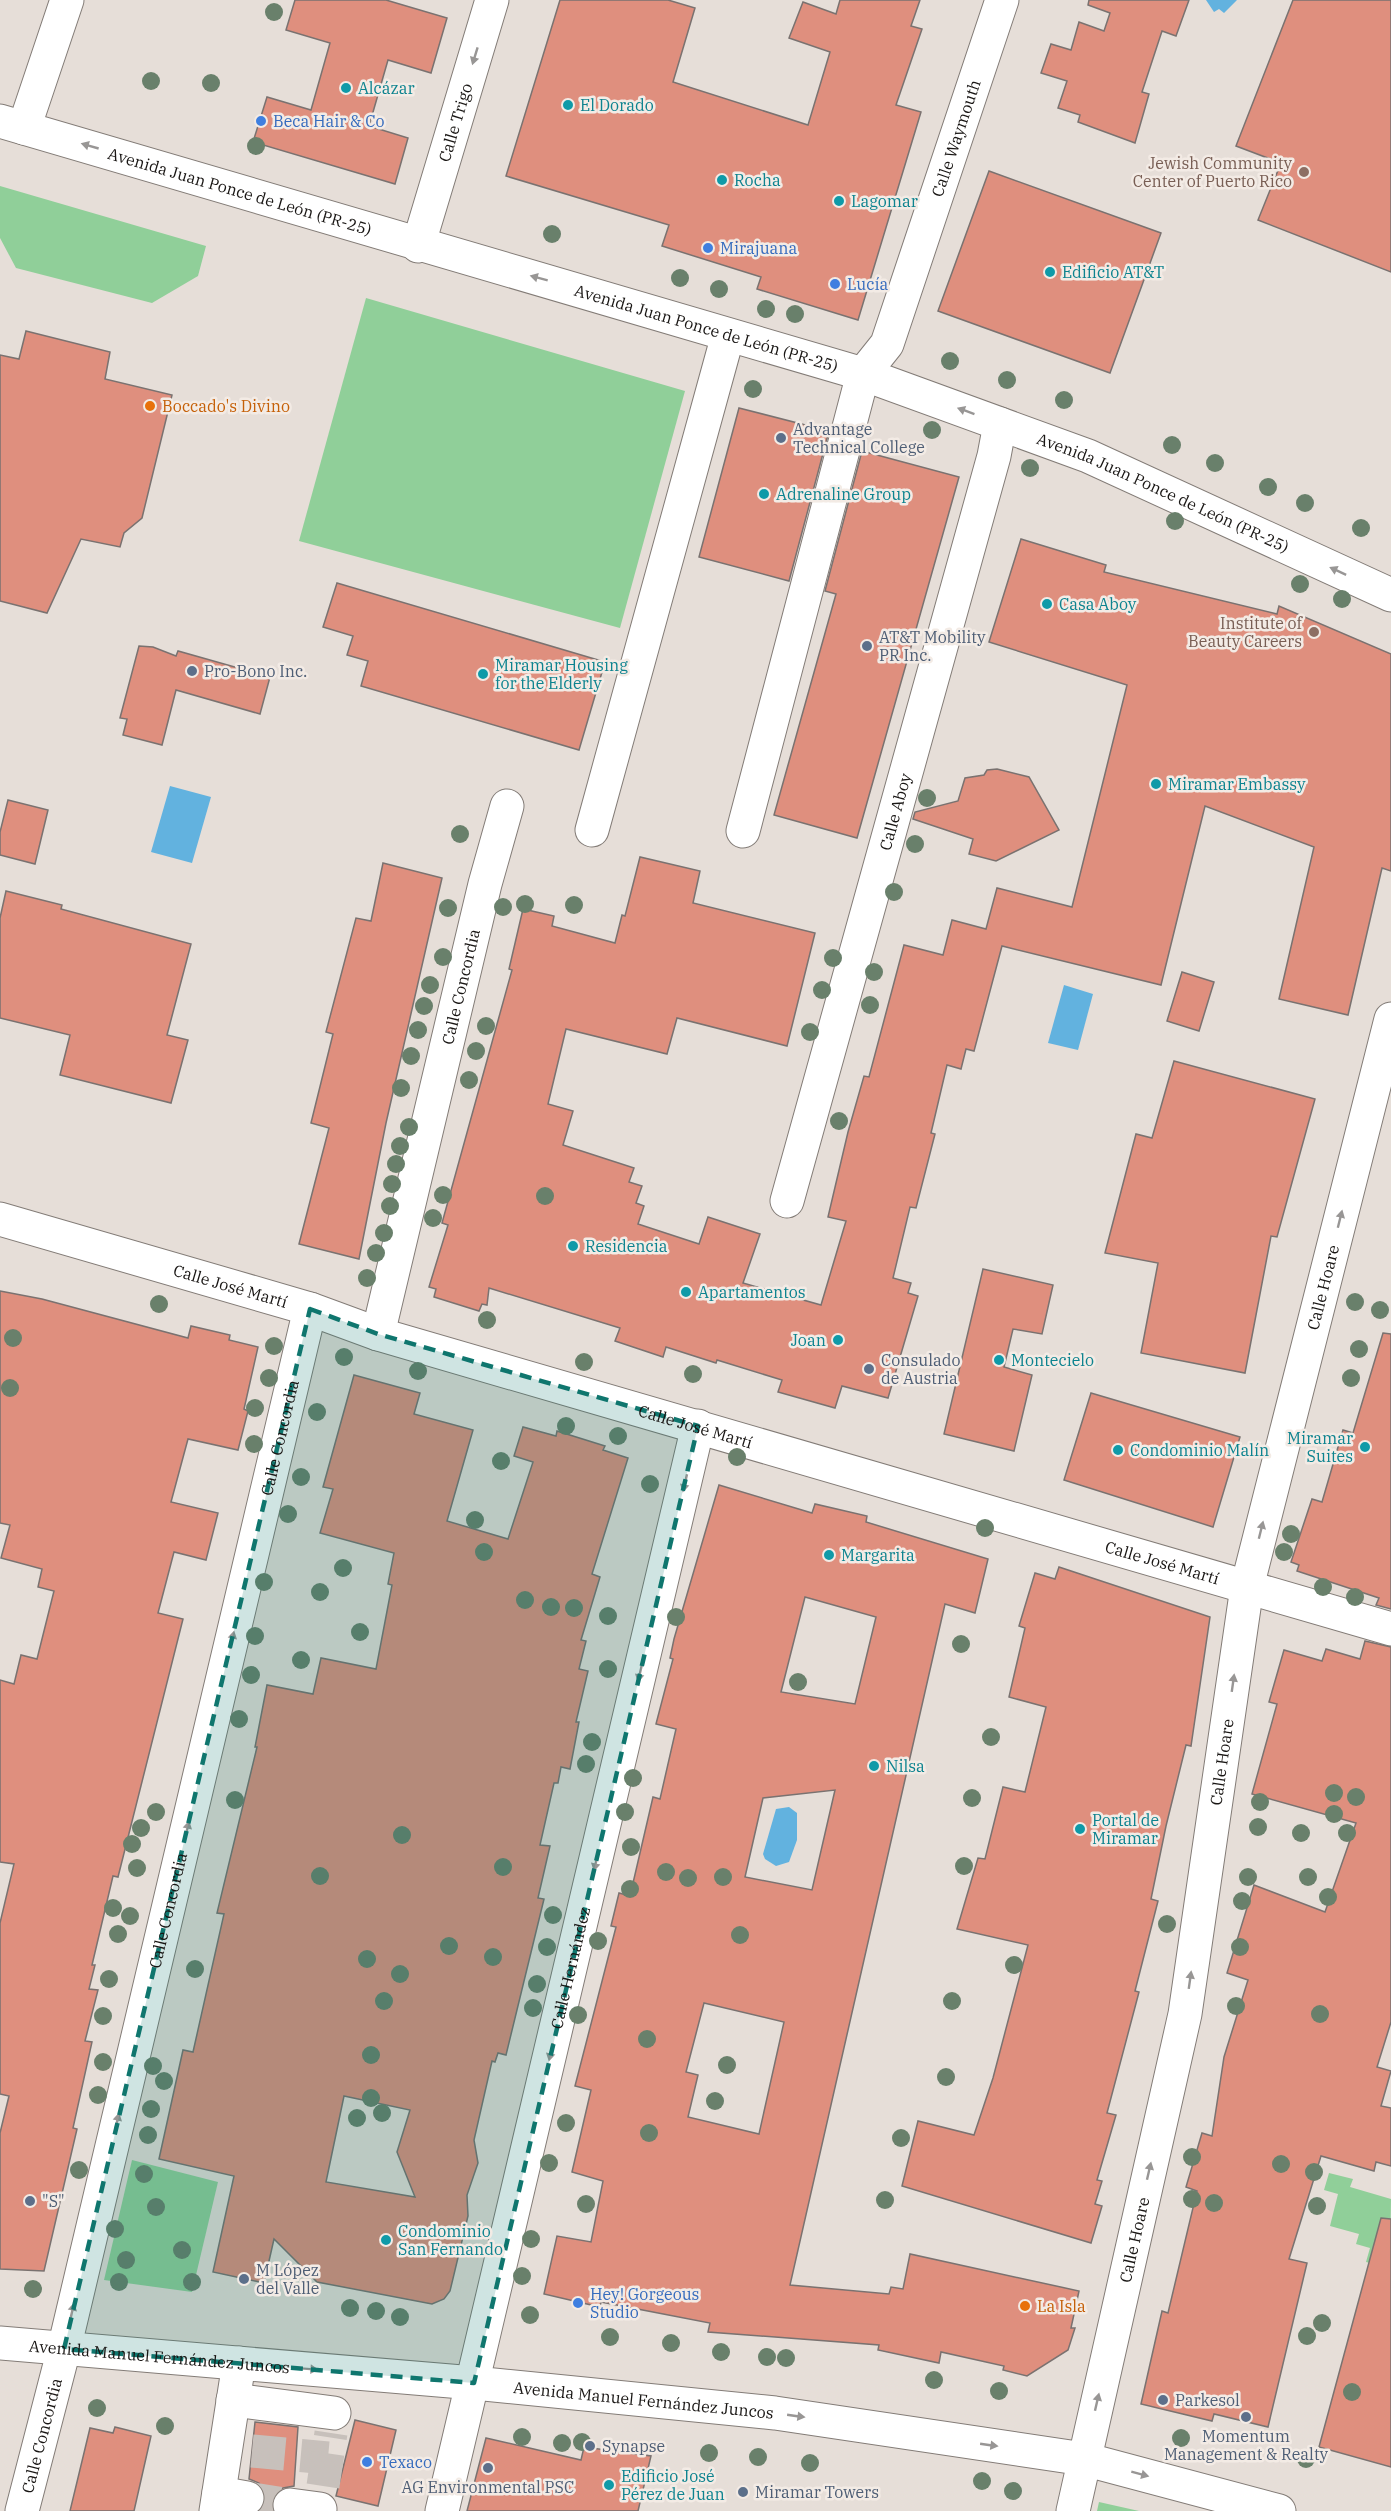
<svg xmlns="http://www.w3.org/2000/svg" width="1391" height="2511" viewBox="0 0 1391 2511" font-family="'IBM Plex Serif',serif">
<rect width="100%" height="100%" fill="#e6ded8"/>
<g fill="#90cf99">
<path d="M0,186L206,246L198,276L152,303L16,268L0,238Z"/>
<path d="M366,298L685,391L620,628L299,541Z"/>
<path d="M132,2160L218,2182L192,2292L104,2280Z"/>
<path d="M1329,2173L1353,2179L1350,2187L1391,2199L1390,2268L1366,2262L1370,2248L1356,2244L1359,2234L1330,2226L1338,2194L1324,2190Z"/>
<path d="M1099,2502L1139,2511H1097Z"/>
</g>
<g fill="#62b2df">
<path d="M1206,0H1237L1224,13L1219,9L1214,12Z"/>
<path d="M170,786L211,797L192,863L151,852Z"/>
<path d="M1064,985L1093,994L1078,1050L1048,1043Z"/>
<path d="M789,1807L797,1813V1840L789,1862L776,1866L765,1859L763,1854L776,1809Z"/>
</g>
<g fill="#df8f7e" stroke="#7a7270" stroke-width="1.5" fill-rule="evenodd">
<path d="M295,0H386L447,18L431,73L388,60L369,126L408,138L395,184L253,142L267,97L311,110L330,43L286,30Z"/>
<path d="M560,0H668L695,8L673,82L808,125L830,52L789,38L803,2L836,14L840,0H920L911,26L922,29L896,105L921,112L858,320L757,289L761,277L662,246L669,225L506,176Z"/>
<path d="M1089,0H1189L1176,36L1162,31L1142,92L1149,94L1135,143L1078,122L1080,115L1058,108L1067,81L1041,73L1051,44L1071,50L1079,22L1104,31L1110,13L1088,5Z"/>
<path d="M1293,0H1391V272L1258,220L1281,163L1236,146Z"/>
<path d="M989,171L1161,233L1110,373L938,311Z"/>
<path d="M26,331L110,352L105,379L172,395L142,518L124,533L120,547L81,539L47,613L0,601V355L19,359Z"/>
<path d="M739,408L829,431L789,581L699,557Z"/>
<path d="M862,451L959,477L857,838L774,815L836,594L825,591Z"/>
<path d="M1021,539L1106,565L1104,572L1277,614L1279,606L1391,654V871L1382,868L1348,1015L1279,999L1314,847L1205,806L1161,985L1002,946L974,1051L966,1049L961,1069L947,1065L931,1133L935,1134L916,1208L910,1207L893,1278L911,1283L908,1293L918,1296L888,1398L842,1386L835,1408L778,1392L782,1380L717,1360L716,1363L666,1347L663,1357L615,1341L620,1328L489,1288L487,1305L482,1304L479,1311L434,1297L436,1289L429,1287L448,1225L442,1223L512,970L509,969L523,909L554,916L552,926L615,943L622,915L625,916L640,857L700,871L693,903L815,933L787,1046L677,1018L667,1054L566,1029L548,1104L573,1111L563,1145L634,1168L629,1182L642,1186L636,1203L644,1206L638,1224L699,1244L708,1217L760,1234L743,1283L821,1305L846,1221L828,1217L848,1132L864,1076L869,1077L904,945L943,955L952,920L986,929L997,888L1072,907L1127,685L989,642Z"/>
<path d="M337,583L605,662L579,750L361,686L368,661L347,655L353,636L323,627Z"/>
<path d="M139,646L153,647L176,656L178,651L270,677L260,714L176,690L162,745L123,735L127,719L120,718Z"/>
<path d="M997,769L1029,777L1059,830L996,861L969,854L973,839L913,819L915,812L958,801L965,778L984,775L987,770Z"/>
<path d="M8,800L48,810L35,864L0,855V832Z"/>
<path d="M383,863L442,878L386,1123L359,1259L299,1244L329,1128L311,1123L333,1034L326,1032L356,918L371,921Z"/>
<path d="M6,891L62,905L61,909L191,944L167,1035L188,1040L171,1103L60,1075L70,1035L0,1018V918Z"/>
<path d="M1182,972L1214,982L1199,1031L1167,1021Z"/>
<path d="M1174,1061L1315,1099L1277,1237L1271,1236L1245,1373L1141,1353L1158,1263L1105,1253L1136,1134L1152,1138Z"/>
<path d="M983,1269L1053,1285L1042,1334L1013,1329L1004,1367L1032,1375L1014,1451L944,1434Z"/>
<path d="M0,1291L42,1299L188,1338L191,1326L230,1335L229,1340L258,1347L244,1409L248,1411L238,1450L188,1439L171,1502L218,1513L206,1560L174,1552L158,1613L183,1619L118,1877L113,1876L92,1965H95L89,1989L98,1990L85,2041L92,2042L73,2128L77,2129L44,2271L0,2269V2133L9,2096L0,2094V1923L14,1864L0,1862V1680L14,1684L21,1655L37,1659L54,1591L38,1587L42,1569L1,1558L10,1525L0,1523Z"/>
<path d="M1383,1333L1391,1334V1609L1376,1605L1379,1598L1297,1571L1299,1565L1291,1562L1312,1499L1322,1502L1343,1430L1353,1433Z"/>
<path d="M354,1375L420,1393L414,1414L473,1430L447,1521L508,1539L533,1462L514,1456L523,1427L556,1436L557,1431L605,1446L603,1450L628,1458L592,1574L600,1577L581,1640L586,1641L579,1669L588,1671L576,1722H579L570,1769L561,1767L558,1783H554L540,1845L550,1846L538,1898L544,1899L506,2055L498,2053L495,2062L492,2061L474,2140L478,2163L467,2195L468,2216L450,2291L444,2299L432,2304L317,2282L274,2239L264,2283L213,2272L234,2176L159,2159L183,2050L193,2052L224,1914L217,1913L257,1747H255L267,1685L313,1694L321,1658L376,1669L392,1585L388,1584L394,1553L320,1533L333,1489L323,1487ZM344,2096L410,2110L397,2152L415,2197L326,2182Z"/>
<path d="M1091,1393L1240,1437L1213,1527L1064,1480Z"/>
<path d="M719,1485L812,1513L815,1504L867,1516L866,1522L988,1559L975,1613L945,1604L790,2285L889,2294L891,2287L903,2289L910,2254L1079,2291L1071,2328H1075L1068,2350L1027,2376L1003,2370L1004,2366L941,2352L939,2363L878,2350L879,2345L708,2332L710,2323L601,2302L600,2307L544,2294L557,2236L591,2242L603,2181L572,2172L591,2090L575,2086L616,1927L611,1926L619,1893L630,1896L653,1797L660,1799L676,1729L656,1724L673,1659L670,1658L674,1639ZM805,1597L876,1617L855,1704L781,1692ZM835,1790L812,1890L745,1877L763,1798ZM704,2003L784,2022L759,2134L688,2117L698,2075L686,2072Z"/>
<path d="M1059,1567L1210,1617L1191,1746L1186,1745L1166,1826L1151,1899L1158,1901L1135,1991L1139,1992L1107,2113L1116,2115L1097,2180L1102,2181L1095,2204L1102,2206L1091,2243L902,2186L918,2121L974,2135L993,2078L1028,1945L957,1929L978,1858L985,1859L1003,1787L1025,1792L1046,1707L1009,1697L1025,1628L1019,1626L1035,1573L1055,1579Z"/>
<path d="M1365,1641L1391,1647V2022L1377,2067L1391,2071L1381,2106L1391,2108V2166L1376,2162L1374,2171L1321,2156L1289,2259L1307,2263L1268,2427L1214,2414L1212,2421L1141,2404L1162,2311L1168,2313L1197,2191L1186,2187L1202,2133L1212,2136L1224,2057L1248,1980L1227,1973L1254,1885L1325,1912L1356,1823L1252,1794L1277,1704L1269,1702L1284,1650L1322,1661L1326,1649L1360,1659Z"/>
<path d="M1381,2218L1391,2219V2467L1319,2447Z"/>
<path d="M355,2420L396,2430L378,2506L336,2496Z"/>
<path d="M255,2422L298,2427L294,2486L283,2488L276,2493L272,2502V2511H260L265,2502V2492L259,2483L249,2479Z"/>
<path d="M115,2427L151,2436L134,2511H70L90,2428L113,2433Z"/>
<path d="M486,2438L581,2460L584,2447L651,2456L638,2511H467Z"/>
</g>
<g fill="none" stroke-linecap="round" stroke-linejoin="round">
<g stroke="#c7c0bb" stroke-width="33" stroke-dasharray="33 16" stroke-linecap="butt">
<path d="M252,2451L328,2458"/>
<path d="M323,2486L331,2433"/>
<path d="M247,2498L290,2505"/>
</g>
<g stroke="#837c77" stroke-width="35">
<g id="minor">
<path d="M24,128L67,0"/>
<path id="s1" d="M418,246L492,0"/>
<path d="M592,830L728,335"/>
<path id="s2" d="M743,831L863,374L887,344L1002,0"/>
<path id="s3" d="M787,1201L994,456L1000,424"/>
<path id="s4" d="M0,1219L310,1309L378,1334L1391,1629"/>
<path id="s5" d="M378,1334L485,884L507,806"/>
<path d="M233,2400L334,2413"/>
<path d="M219,2493L247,2498"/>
<path d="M290,2505L320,2509"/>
<path id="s6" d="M22,2511L64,2349L310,1309"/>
<path d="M216,2511L239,2363"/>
<path id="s7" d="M442,2511L698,1426"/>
<path id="s8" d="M1073,2511L1185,2014L1247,1587L1391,1019"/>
</g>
</g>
<g stroke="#837c77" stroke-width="35">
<g id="major">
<path id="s9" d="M0,121L863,374L1088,456L1391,595"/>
<path id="s10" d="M0,2343L474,2383L775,2413L1084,2459L1279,2511"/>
</g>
</g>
<use href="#minor" stroke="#fff" stroke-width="33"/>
<use href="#major" stroke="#fff" stroke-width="33"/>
</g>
<g fill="#69806b">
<circle cx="274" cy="12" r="9"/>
<circle cx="151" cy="81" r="9"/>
<circle cx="211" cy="83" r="9"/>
<circle cx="256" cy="146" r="9"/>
<circle cx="552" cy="234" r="9"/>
<circle cx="680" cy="278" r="9"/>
<circle cx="719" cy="289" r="9"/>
<circle cx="766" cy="309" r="9"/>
<circle cx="795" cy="314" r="9"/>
<circle cx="950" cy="361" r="9"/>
<circle cx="1007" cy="380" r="9"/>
<circle cx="753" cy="389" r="9"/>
<circle cx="1064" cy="400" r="9"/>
<circle cx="932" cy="430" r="9"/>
<circle cx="1172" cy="445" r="9"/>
<circle cx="1215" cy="463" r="9"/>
<circle cx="1030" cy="468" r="9"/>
<circle cx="1268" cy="487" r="9"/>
<circle cx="1305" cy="503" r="9"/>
<circle cx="1175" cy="521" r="9"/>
<circle cx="1361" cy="528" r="9"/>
<circle cx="1300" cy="584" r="9"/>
<circle cx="1342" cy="599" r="9"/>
<circle cx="927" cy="798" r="9"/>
<circle cx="460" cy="834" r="9"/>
<circle cx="915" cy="844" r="9"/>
<circle cx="894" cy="892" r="9"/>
<circle cx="525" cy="904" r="9"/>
<circle cx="574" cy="905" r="9"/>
<circle cx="503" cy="907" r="9"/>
<circle cx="448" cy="908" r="9"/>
<circle cx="443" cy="957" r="9"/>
<circle cx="833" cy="958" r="9"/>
<circle cx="874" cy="972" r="9"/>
<circle cx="430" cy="985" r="9"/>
<circle cx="822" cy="990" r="9"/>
<circle cx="870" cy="1005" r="9"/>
<circle cx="424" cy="1006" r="9"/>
<circle cx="486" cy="1026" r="9"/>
<circle cx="418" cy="1030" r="9"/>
<circle cx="810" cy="1032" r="9"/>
<circle cx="476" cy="1051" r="9"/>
<circle cx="411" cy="1056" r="9"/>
<circle cx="469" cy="1080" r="9"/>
<circle cx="401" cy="1088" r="9"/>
<circle cx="839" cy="1121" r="9"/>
<circle cx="409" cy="1127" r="9"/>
<circle cx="400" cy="1146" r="9"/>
<circle cx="396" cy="1164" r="9"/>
<circle cx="392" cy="1184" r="9"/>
<circle cx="443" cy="1195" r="9"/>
<circle cx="545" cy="1196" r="9"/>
<circle cx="390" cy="1206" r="9"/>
<circle cx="433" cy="1218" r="9"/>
<circle cx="384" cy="1233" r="9"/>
<circle cx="376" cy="1253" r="9"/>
<circle cx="367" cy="1278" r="9"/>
<circle cx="1355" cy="1302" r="9"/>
<circle cx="159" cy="1304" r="9"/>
<circle cx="1380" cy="1310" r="9"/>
<circle cx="487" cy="1320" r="9"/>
<circle cx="13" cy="1338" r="9"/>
<circle cx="274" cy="1346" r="9"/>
<circle cx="1359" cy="1349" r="9"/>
<circle cx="344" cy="1357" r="9"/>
<circle cx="584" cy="1362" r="9"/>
<circle cx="418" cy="1371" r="9"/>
<circle cx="693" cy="1374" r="9"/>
<circle cx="269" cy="1378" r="9"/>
<circle cx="1351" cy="1378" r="9"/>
<circle cx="10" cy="1388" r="9"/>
<circle cx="255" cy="1408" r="9"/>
<circle cx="317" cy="1412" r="9"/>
<circle cx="566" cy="1426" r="9"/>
<circle cx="618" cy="1436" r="9"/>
<circle cx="254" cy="1444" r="9"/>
<circle cx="737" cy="1457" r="9"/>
<circle cx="501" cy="1461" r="9"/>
<circle cx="301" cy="1477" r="9"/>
<circle cx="650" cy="1484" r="9"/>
<circle cx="288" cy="1514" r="9"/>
<circle cx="475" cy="1520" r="9"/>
<circle cx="985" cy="1528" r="9"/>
<circle cx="1291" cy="1534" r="9"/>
<circle cx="484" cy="1552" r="9"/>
<circle cx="1284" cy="1552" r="9"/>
<circle cx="343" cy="1568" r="9"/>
<circle cx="264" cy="1582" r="9"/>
<circle cx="1323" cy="1587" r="9"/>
<circle cx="320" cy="1592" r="9"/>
<circle cx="1355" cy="1597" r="9"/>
<circle cx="525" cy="1600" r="9"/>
<circle cx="551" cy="1607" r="9"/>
<circle cx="574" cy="1608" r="9"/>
<circle cx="608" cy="1616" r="9"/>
<circle cx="676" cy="1617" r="9"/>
<circle cx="360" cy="1632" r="9"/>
<circle cx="255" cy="1636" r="9"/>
<circle cx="961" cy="1644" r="9"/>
<circle cx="301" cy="1660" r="9"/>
<circle cx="608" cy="1669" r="9"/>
<circle cx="251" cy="1675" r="9"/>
<circle cx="798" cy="1682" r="9"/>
<circle cx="239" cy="1719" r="9"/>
<circle cx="991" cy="1737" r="9"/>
<circle cx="592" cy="1742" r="9"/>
<circle cx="586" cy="1764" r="9"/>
<circle cx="633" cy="1778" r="9"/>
<circle cx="1334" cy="1793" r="9"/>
<circle cx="1356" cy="1797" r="9"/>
<circle cx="972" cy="1798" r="9"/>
<circle cx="235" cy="1800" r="9"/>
<circle cx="1260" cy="1802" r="9"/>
<circle cx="156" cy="1812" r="9"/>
<circle cx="625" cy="1812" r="9"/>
<circle cx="1334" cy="1814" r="9"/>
<circle cx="1258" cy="1827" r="9"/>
<circle cx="141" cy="1828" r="9"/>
<circle cx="1301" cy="1833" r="9"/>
<circle cx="1347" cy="1833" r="9"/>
<circle cx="402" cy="1835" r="9"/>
<circle cx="132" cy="1844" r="9"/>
<circle cx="631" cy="1847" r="9"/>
<circle cx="964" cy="1866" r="9"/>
<circle cx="503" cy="1867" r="9"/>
<circle cx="137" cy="1868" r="9"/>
<circle cx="666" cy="1872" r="9"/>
<circle cx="320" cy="1876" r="9"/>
<circle cx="723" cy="1877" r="9"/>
<circle cx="1248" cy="1877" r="9"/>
<circle cx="1308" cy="1877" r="9"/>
<circle cx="688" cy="1878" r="9"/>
<circle cx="630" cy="1889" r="9"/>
<circle cx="1328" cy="1897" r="9"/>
<circle cx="1242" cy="1901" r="9"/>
<circle cx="113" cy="1908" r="9"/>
<circle cx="553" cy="1915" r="9"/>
<circle cx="130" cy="1916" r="9"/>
<circle cx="1167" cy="1924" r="9"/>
<circle cx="118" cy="1934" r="9"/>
<circle cx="740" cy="1935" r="9"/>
<circle cx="598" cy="1941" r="9"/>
<circle cx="449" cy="1946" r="9"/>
<circle cx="547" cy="1947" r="9"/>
<circle cx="1240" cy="1947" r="9"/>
<circle cx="493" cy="1957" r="9"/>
<circle cx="367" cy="1959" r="9"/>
<circle cx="1014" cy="1965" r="9"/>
<circle cx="195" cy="1969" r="9"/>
<circle cx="400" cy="1974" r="9"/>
<circle cx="109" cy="1979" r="9"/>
<circle cx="537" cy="1984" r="9"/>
<circle cx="384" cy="2001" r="9"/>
<circle cx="952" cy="2001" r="9"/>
<circle cx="1236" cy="2006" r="9"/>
<circle cx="533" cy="2008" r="9"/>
<circle cx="1320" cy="2014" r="9"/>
<circle cx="578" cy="2015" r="9"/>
<circle cx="103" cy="2016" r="9"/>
<circle cx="647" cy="2039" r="9"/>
<circle cx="371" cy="2055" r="9"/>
<circle cx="103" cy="2062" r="9"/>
<circle cx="727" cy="2065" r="9"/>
<circle cx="153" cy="2066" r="9"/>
<circle cx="946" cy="2077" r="9"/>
<circle cx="164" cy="2081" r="9"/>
<circle cx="98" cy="2095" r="9"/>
<circle cx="371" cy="2098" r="9"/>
<circle cx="715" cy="2101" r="9"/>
<circle cx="151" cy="2109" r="9"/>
<circle cx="382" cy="2113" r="9"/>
<circle cx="357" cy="2118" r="9"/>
<circle cx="566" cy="2123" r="9"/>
<circle cx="649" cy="2133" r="9"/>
<circle cx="148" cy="2135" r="9"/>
<circle cx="901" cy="2138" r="9"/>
<circle cx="1192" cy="2157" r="9"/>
<circle cx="549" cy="2163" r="9"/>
<circle cx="1281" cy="2164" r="9"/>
<circle cx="79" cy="2170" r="9"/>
<circle cx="1314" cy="2172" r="9"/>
<circle cx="144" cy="2174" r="9"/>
<circle cx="1192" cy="2199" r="9"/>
<circle cx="885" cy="2200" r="9"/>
<circle cx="1214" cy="2203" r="9"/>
<circle cx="586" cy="2204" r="9"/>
<circle cx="1317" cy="2206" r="9"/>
<circle cx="156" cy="2207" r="9"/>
<circle cx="115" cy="2229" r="9"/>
<circle cx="531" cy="2239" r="9"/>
<circle cx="182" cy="2250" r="9"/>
<circle cx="126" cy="2260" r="9"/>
<circle cx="522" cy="2276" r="9"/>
<circle cx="119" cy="2282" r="9"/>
<circle cx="192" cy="2282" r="9"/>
<circle cx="33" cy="2289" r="9"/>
<circle cx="350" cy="2308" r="9"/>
<circle cx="376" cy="2311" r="9"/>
<circle cx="530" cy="2315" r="9"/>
<circle cx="400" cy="2317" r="9"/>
<circle cx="1322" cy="2323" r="9"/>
<circle cx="1307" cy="2336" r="9"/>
<circle cx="610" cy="2337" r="9"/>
<circle cx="671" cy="2343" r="9"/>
<circle cx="721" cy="2352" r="9"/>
<circle cx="767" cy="2357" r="9"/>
<circle cx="786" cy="2358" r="9"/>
<circle cx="934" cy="2380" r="9"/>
<circle cx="999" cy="2391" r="9"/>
<circle cx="1352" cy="2392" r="9"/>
<circle cx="97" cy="2408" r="9"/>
<circle cx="165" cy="2426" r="9"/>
<circle cx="522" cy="2437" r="9"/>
<circle cx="1181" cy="2438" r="9"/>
<circle cx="582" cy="2442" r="9"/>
<circle cx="562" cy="2443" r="9"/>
<circle cx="709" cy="2453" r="9"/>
<circle cx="758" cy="2457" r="9"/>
<circle cx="1306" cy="2459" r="9"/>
<circle cx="810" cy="2463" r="9"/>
<circle cx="982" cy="2481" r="9"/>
<circle cx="1013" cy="2491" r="9"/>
</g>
<defs><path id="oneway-solid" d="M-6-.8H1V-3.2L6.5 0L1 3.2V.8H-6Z" transform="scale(1.5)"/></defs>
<g fill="#989695">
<use href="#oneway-solid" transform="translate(475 56) rotate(107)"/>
<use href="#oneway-solid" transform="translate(90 146) rotate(-164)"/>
<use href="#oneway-solid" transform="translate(539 278) rotate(-165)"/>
<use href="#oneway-solid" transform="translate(966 411) rotate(-160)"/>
<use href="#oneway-solid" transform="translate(1338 571) rotate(-155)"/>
<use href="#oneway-solid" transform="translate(1340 1219) rotate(-76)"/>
<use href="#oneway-solid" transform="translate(685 1483) rotate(103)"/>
<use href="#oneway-solid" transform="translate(1261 1530) rotate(-76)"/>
<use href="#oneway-solid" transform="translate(232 1640) rotate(-77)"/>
<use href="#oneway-solid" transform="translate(640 1673) rotate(103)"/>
<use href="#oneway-solid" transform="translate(1233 1683) rotate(-82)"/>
<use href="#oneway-solid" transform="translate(187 1830) rotate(-77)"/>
<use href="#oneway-solid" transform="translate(596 1862) rotate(103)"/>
<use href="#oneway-solid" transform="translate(1190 1980) rotate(-82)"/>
<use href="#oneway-solid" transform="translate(551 2052) rotate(103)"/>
<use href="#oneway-solid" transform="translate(117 2122) rotate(-77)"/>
<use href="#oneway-solid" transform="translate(1149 2171) rotate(-77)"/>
<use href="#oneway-solid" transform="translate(72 2312) rotate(-77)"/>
<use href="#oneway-solid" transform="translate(309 2369) rotate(4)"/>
<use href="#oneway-solid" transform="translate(1097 2402) rotate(-77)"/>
<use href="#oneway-solid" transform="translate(796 2416) rotate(8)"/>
<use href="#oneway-solid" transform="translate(989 2445) rotate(8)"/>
<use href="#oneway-solid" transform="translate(1140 2474) rotate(15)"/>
</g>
<path fill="#0f766e" fill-opacity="0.2" stroke="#0f766e" stroke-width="4.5" stroke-dasharray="12 8" stroke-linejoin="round" d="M310,1309L378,1334L698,1426L474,2383L64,2349Z"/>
<g fill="#0f9aa8" stroke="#f3ebe5" stroke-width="2">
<circle cx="346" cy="88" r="6"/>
<circle cx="568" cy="105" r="6"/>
<circle cx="722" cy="180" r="6"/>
<circle cx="839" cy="201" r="6"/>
<circle cx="1050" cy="272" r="6"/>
<circle cx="764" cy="494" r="6"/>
<circle cx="1047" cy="604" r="6"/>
<circle cx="483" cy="674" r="6"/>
<circle cx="1156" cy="784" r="6"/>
<circle cx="573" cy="1246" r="6"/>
<circle cx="686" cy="1292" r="6"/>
<circle cx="838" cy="1340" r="6"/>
<circle cx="999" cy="1360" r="6"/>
<circle cx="1365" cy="1447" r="6"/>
<circle cx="1118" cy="1450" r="6"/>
<circle cx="829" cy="1555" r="6"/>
<circle cx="874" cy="1766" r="6"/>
<circle cx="1080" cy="1829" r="6"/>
<circle cx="386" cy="2240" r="6"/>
<circle cx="609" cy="2485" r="6"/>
</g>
<g fill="#3f7fe0" stroke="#f3ebe5" stroke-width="2">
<circle cx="261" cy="121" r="6"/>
<circle cx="708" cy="248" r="6"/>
<circle cx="835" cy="284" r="6"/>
<circle cx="578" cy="2303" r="6"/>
<circle cx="367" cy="2462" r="6"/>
</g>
<g fill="#8d6e63" stroke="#f3ebe5" stroke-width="2">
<circle cx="1304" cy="172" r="6"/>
<circle cx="1314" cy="632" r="6"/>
</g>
<g fill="#e8710a" stroke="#f3ebe5" stroke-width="2">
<circle cx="150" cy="406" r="6"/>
<circle cx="1025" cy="2306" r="6"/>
</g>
<g fill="#5c6f8a" stroke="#f3ebe5" stroke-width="2">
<circle cx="781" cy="438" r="6"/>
<circle cx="867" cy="646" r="6"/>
<circle cx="192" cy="671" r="6"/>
<circle cx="869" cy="1369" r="6"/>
<circle cx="30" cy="2201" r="6"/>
<circle cx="244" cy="2279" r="6"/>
<circle cx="1163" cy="2400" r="6"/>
<circle cx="1246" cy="2417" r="6"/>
<circle cx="590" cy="2446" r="6"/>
<circle cx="488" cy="2468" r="6"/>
<circle cx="743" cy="2492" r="6"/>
</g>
<g text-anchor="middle" stroke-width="5" stroke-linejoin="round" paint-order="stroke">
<g font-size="16" fill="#0d838f" stroke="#f3ebe5" text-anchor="start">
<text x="358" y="94">Alcázar</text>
<text x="580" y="111">El Dorado</text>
<text x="734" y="186">Rocha</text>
<text x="851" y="207">Lagomar</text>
<text x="1062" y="278">Edificio AT&amp;T</text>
<text x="776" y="500">Adrenaline Group</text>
<text x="1059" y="610">Casa Aboy</text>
<text x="495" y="671">Miramar Housing<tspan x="495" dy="18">for the Elderly</tspan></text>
<text x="1168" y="790">Miramar Embassy</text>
<text x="585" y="1252">Residencia</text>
<text x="698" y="1298">Apartamentos</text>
<text x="826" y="1346" text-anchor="end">Joan</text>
<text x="1011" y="1366">Montecielo</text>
<text x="1353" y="1444" text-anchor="end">Miramar<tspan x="1353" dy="18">Suites</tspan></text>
<text x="1130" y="1456">Condominio Malín</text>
<text x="841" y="1561">Margarita</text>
<text x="886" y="1772">Nilsa</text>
<text x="1092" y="1826">Portal de<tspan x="1092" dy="18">Miramar</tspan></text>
<text x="398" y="2237">Condominio<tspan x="398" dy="18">San Fernando</tspan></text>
<text x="621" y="2482">Edificio José<tspan x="621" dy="18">Pérez de Juan</tspan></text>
</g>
<g font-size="16" fill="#366cbe" stroke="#f3ebe5" text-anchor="start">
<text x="273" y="127">Beca Hair &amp; Co</text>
<text x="720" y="254">Mirajuana</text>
<text x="847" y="290">Lucía</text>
<text x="590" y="2300">Hey! Gorgeous<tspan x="590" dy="18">Studio</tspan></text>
<text x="379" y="2468">Texaco</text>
</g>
<g font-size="16" fill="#191614" stroke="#f3ebe5">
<text dy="6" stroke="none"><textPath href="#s1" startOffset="129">Calle Trigo</textPath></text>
<text dy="6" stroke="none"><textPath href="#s2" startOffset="728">Calle Waymouth</textPath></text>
<text dy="6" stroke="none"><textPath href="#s9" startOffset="250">Avenida Juan Ponce de León (PR-25)</textPath></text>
<text dy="6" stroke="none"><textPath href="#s9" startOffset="736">Avenida Juan Ponce de León (PR-25)</textPath></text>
<text dy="6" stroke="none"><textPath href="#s9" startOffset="1222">Avenida Juan Ponce de León (PR-25)</textPath></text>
<text dy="6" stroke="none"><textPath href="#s3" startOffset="404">Calle Aboy</textPath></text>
<text dy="6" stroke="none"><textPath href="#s5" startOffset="357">Calle Concordia</textPath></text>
<text dy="6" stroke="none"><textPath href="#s4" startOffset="240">Calle José Martí</textPath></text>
<text dy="6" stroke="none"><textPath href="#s8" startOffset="1250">Calle Hoare</textPath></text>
<text dy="6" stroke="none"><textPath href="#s4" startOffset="726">Calle José Martí</textPath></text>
<text dy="6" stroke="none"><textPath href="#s6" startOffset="1104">Calle Concordia</textPath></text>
<text dy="6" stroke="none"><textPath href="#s4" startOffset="1212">Calle José Martí</textPath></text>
<text dy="6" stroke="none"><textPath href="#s8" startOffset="764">Calle Hoare</textPath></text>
<text dy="6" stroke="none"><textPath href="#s6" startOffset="618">Calle Concordia</textPath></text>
<text dy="6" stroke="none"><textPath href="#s7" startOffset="558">Calle Hernández</textPath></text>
<text dy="6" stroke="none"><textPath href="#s8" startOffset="278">Calle Hoare</textPath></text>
<text dy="6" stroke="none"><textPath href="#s10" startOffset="160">Avenida Manuel Fernández Juncos</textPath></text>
<text dy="6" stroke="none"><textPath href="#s10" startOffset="646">Avenida Manuel Fernández Juncos</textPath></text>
<text dy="6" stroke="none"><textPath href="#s6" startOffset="78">Calle Concordia</textPath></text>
</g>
<g font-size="16" fill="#785e54" stroke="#f3ebe5" text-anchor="end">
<text x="1292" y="169">Jewish Community<tspan x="1292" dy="18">Center of Puerto Rico</tspan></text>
<text x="1302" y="629">Institute of<tspan x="1302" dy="18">Beauty Careers</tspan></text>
</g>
<g font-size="16" fill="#c56008" stroke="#f3ebe5" text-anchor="start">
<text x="162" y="412">Boccado's Divino</text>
<text x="1037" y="2312">La Isla</text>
</g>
<g font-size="16" fill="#4e5e75" stroke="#f3ebe5" text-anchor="start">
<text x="793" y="435">Advantage<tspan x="793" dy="18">Technical College</tspan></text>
<text x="879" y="643">AT&amp;T Mobility<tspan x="879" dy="18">PR Inc.</tspan></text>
<text x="204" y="677">Pro-Bono Inc.</text>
<text x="881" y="1366">Consulado<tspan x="881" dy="18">de Austria</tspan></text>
<text x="42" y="2207">"S"</text>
<text x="256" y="2276">M López<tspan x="256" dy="18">del Valle</tspan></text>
<text x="1175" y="2406">Parkesol</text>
<text x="1246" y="2442" text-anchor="middle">Momentum<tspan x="1246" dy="18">Management &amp; Realty</tspan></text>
<text x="602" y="2452">Synapse</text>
<text x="488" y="2493" text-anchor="middle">AG Environmental PSC</text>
<text x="755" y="2498">Miramar Towers</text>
</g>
</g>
</svg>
